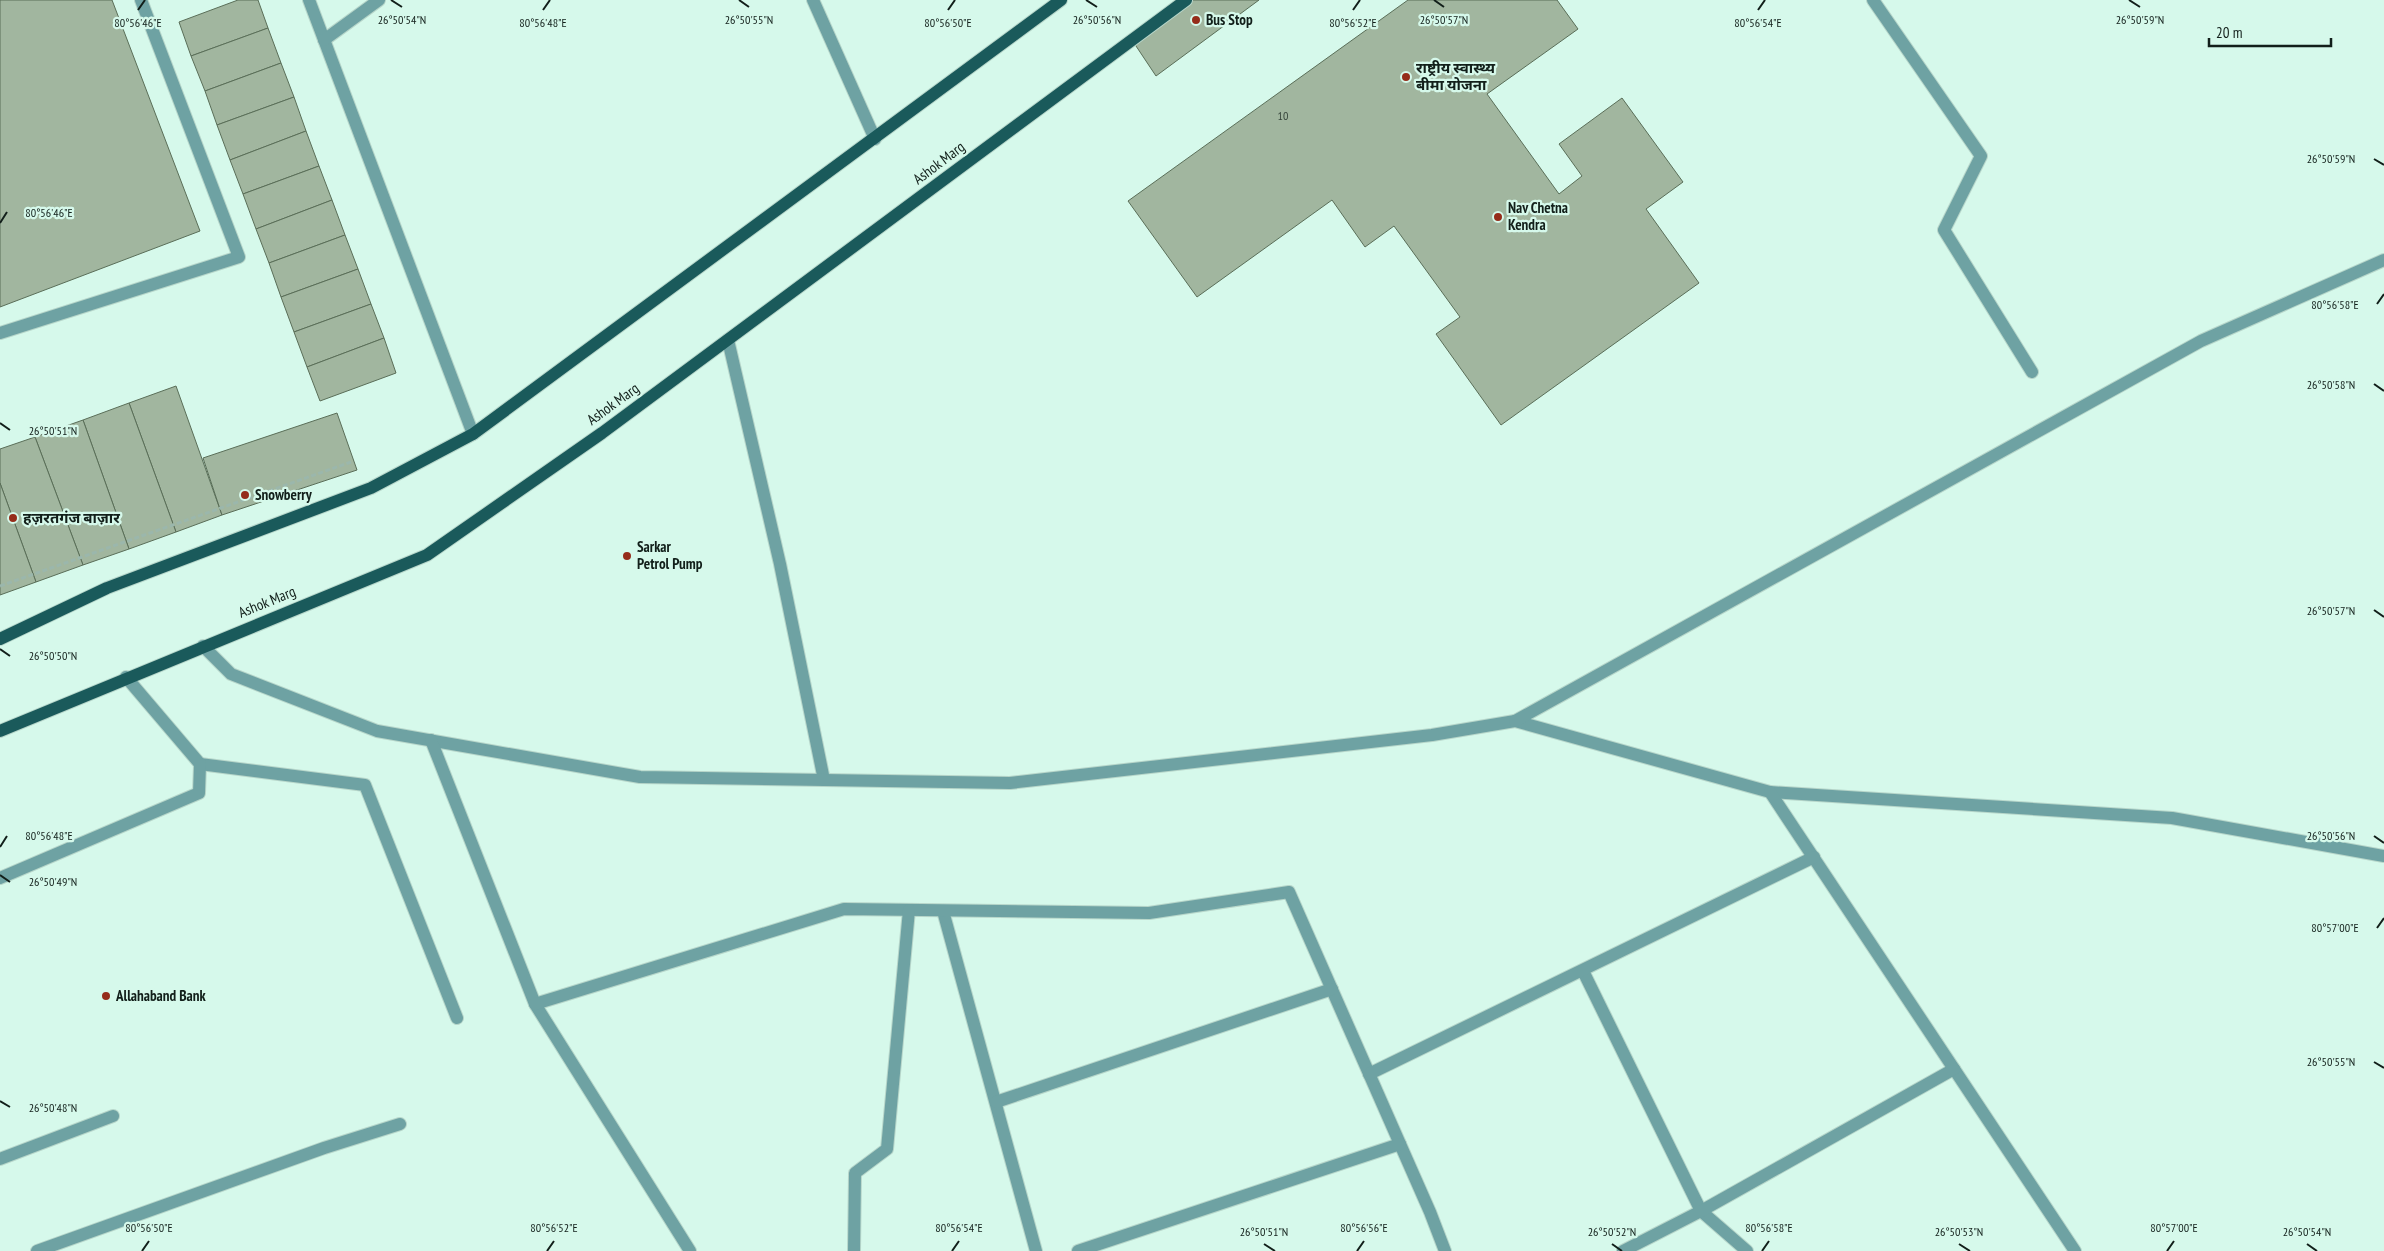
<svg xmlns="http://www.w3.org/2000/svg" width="2384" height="1251" viewBox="0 0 2384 1251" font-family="'PT Sans Narrow','Noto Sans Devanagari',sans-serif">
<rect width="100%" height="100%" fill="#d6f9eb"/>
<g fill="#a1b69f" stroke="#5a6e58">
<path d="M0,0H112L200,231L0,307Z"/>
<path d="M238,0H258L268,28L191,56L179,22Z"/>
<path d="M1186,0H1259L1156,76L1132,40Z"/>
<path d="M1408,0H1557L1578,29L1487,94L1559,194L1582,176L1559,144L1622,98L1683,182L1646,209L1699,283L1501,425L1436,334L1460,317L1394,226L1365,247L1332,200L1197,297L1128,201Z"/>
<path d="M268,28L281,63L205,91L191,56Z"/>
<path d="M281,63L294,97L217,125L205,91Z"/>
<path d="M294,97L306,131L230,160L217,125Z"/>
<path d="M306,131L319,166L243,194L230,160Z"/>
<path d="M319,166L332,200L256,229L243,194Z"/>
<path d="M332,200L345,235L269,263L256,229Z"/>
<path d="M345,235L358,269L281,297L269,263Z"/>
<path d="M358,269L371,304L294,332L281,297Z"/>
<path d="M371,304L384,338L307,367L294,332Z"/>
<path d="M384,338L396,373L320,401L307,367Z"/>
<path d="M176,386L222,515L176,532L129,403Z"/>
<path d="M129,403L176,532L129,549L83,420Z"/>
<path d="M337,413L357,470L222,515L203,458Z"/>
<path d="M83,420L129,549L83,565L35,437Z"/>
<path d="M35,437L83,565L36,582L0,483V449Z"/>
<path d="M0,483L36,582L0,595Z"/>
</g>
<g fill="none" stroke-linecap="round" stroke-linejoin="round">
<g stroke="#b7d6ca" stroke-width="14">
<g id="minor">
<path d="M309,0L473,434"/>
<path d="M813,0L875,139"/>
<path d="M1873,0L1981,156L1944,230L2032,372"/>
<path d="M324,40L379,0"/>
<path d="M0,333L239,257L141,0"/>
<path d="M728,340L780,564L824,780"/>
<path d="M203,646L231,674L377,731L640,777L1010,783L1432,735L1515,721L1770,792L2172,818L2384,856"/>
<path d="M1515,721L2201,341L2384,260"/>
<path d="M431,740L535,1004L690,1251"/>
<path d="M200,764L365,785L457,1018"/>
<path d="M1770,792L2075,1251"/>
<path d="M0,878L199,793L200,764L126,677"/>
<path d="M943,911L1036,1251"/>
<path d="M1583,971L1701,1211L1747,1251"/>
<path d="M535,1004L844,909L1149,913L1289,892L1430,1212L1445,1251"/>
<path d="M1369,1074L1814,857"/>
<path d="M996,1102L1332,989"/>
<path d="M0,1159L113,1116"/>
<path d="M37,1251L324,1148L400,1124"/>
<path d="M854,1251L855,1173L887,1149L909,910"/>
<path d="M1078,1251L1400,1144"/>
<path d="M1623,1251L1701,1211L1954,1069"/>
</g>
</g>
<g stroke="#b7d6ca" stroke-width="14">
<g id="major">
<path d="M0,639L107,588L371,488L473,434L1061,0"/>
<path d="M0,731L427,555L602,433L1186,0"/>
</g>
</g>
<path stroke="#9bb7ac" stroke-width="3" stroke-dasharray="5 2.5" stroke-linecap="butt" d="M0,586L351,462"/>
<use href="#minor" stroke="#6ea2a3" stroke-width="12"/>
<use href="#major" stroke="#1a5a5b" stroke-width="12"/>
</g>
<path fill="none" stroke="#121f1a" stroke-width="2" d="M391,0L402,7M739,0L749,7M1086,0L1097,7M1434,0L1444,7M2129,0L2140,7M138,10L145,0M543,10L550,0M948,10L955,0M1353,10L1360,0M1758,10L1765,0M2374,159L2384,165M0,223L7,212M2377,304L2384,294M2374,384L2384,391M0,423L10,430M2374,610L2384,617M0,649L10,656M2374,836L2384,843M0,847L7,836M0,875L10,882M2377,928L2384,918M2374,1062L2384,1068M0,1101L10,1107M1264,1244L1275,1251M1612,1244L1622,1251M1959,1244L1970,1251M2307,1244L2317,1251M142,1251L149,1241M547,1251L554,1241M952,1251L959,1241M1357,1251L1364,1241M1762,1251L1769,1241M2167,1251L2174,1241"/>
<g fill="#952c1a" stroke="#d6f9eb" stroke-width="2">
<circle cx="1196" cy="20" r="5"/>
<circle cx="1406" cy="77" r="5"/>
<circle cx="1498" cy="217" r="5"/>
<circle cx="245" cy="495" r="5"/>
<circle cx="13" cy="518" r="5"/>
<circle cx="627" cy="556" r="5"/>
<circle cx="106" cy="996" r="5"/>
</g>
<g text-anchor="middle" stroke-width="4.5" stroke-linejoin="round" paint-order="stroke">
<g font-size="12" fill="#36453b">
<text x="1283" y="120">10</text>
</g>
<g font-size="15" font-weight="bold" fill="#121f1a" stroke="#d6f9eb" text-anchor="start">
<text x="1206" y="25">Bus Stop</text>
<text x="1416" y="73">राष्ट्रीय स्वास्थ्य<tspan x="1416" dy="17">बीमा योजना</tspan></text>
<text x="1508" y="213">Nav Chetna<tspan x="1508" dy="17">Kendra</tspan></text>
<text x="255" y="500">Snowberry</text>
<text x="23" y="523">हज़रतगंज बाज़ार</text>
<text x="637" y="552">Sarkar<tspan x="637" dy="17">Petrol Pump</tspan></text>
<text x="116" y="1001">Allahaband Bank</text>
</g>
<g font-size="15" fill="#121f1a" stroke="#d6f9eb">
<text transform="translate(939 163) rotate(-37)" y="5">Ashok Marg</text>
<text transform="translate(613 404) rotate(-36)" y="5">Ashok Marg</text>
<text transform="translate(267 602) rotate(-22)" y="5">Ashok Marg</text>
</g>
</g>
<g font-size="12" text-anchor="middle" fill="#121f1a" stroke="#d6f9eb" stroke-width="4.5" stroke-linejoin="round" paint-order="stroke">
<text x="402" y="24">26°50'54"N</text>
<text x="749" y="24">26°50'55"N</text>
<text x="1097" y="24">26°50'56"N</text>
<text x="1444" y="24">26°50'57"N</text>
<text x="2140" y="24">26°50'59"N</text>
<text x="138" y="27">80°56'46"E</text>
<text x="543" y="27">80°56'48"E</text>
<text x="948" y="27">80°56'50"E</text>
<text x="1353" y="27">80°56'52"E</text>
<text x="1758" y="27">80°56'54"E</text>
<text x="2331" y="163">26°50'59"N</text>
<text x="49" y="217">80°56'46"E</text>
<text x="2335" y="309">80°56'58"E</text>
<text x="2331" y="389">26°50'58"N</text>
<text x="53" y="435">26°50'51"N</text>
<text x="2331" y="615">26°50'57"N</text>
<text x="53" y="660">26°50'50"N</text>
<text x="2331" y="840">26°50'56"N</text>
<text x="49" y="840">80°56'48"E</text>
<text x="53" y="886">26°50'49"N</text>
<text x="2335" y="932">80°57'00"E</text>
<text x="2331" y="1066">26°50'55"N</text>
<text x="53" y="1112">26°50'48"N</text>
<text x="149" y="1232">80°56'50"E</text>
<text x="554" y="1232">80°56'52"E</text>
<text x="959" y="1232">80°56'54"E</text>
<text x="1364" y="1232">80°56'56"E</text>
<text x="1769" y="1232">80°56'58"E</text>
<text x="2174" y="1232">80°57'00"E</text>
<text x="1264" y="1236">26°50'51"N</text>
<text x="1612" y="1236">26°50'52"N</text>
<text x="1959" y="1236">26°50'53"N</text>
<text x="2307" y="1236">26°50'54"N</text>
</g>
<path d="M2209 38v8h122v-8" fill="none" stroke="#121f1a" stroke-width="2.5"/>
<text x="2216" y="38" font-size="15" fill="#121f1a" stroke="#d6f9eb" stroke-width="4" paint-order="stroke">20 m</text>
</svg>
